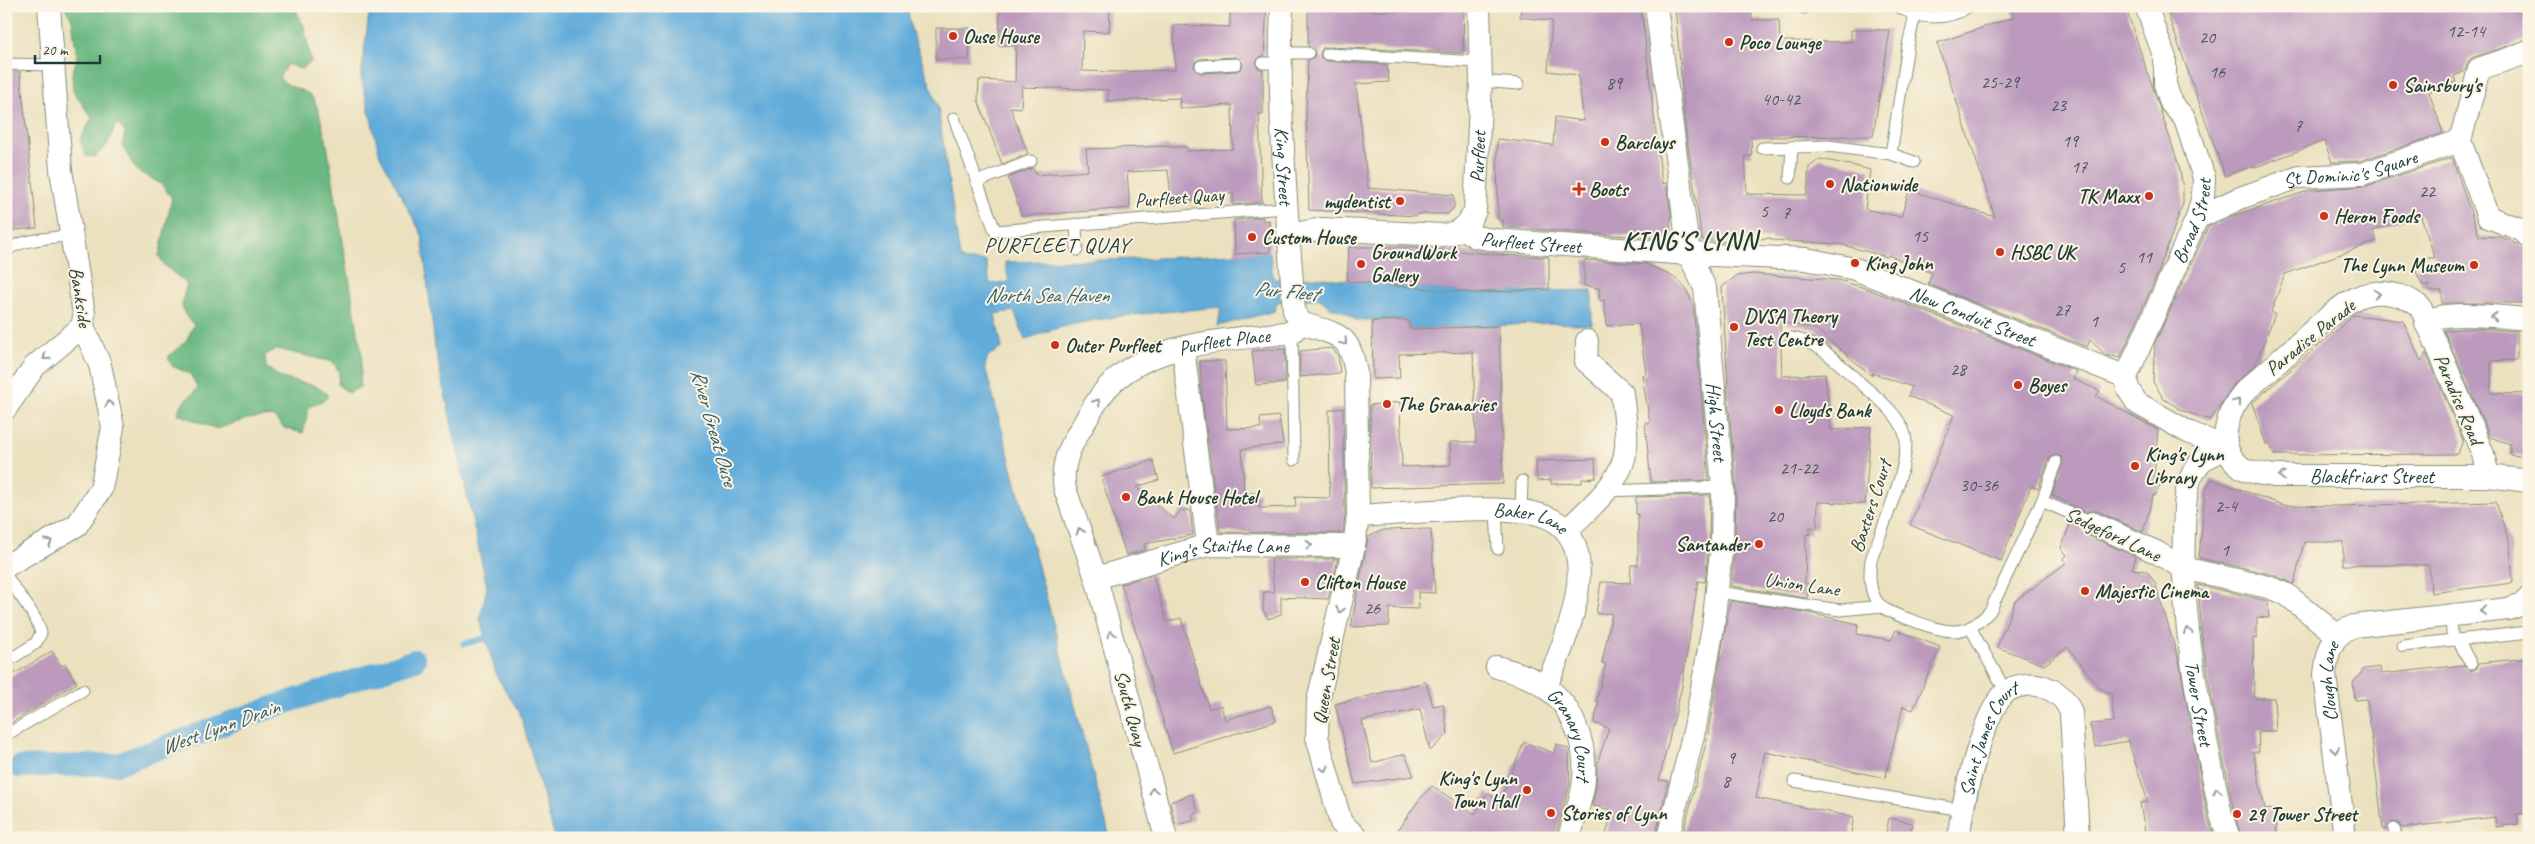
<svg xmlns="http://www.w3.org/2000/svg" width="2535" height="844" viewBox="0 0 2535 844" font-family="Caveat,sans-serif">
<rect width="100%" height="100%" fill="#fcf5e5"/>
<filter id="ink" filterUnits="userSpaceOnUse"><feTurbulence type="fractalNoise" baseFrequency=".02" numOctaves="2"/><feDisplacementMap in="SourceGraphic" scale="10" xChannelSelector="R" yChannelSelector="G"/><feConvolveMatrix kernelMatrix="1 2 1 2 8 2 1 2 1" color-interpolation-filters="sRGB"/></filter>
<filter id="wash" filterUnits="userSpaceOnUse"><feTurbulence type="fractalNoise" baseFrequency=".0096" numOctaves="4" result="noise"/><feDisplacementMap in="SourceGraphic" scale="20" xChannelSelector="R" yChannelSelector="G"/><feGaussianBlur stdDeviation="1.12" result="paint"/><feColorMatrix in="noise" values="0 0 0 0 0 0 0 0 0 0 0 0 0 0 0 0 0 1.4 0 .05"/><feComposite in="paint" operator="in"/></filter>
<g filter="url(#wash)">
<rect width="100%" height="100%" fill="#ebe1bf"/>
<path fill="#6bb882" stroke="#457a5b" d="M64,6H299L297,13L304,26L311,62L301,69L287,64L279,78C291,88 295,87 307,93C319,99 321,126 326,139L362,356L360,387L349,393L338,385L339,372L333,362L277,349L265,355L266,367L281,378L316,386L327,394V398L309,407L303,433L284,428L272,416L247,419L217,429L178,414L180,406L198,388L190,374L172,366L168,357L186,341L194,325C178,308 181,306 187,284L165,266L159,256L172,198L160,183L137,171L122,146L125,132L117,123L107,145L95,157L86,156L80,140L92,118L73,91L72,74L77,59L72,19Z"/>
<path fill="#62acda" stroke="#407487" d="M370,6H907L911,29L938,107L960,258L965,261H986L990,284L1009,282L1005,262L1141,259L1270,252L1273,279L1314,277L1473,293L1592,290V325L1557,323L1409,329L1408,320H1356L1345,312L1330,307L1319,298L1277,302L1275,311L1218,326L1221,307C1162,313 1078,315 1025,340L1014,311L995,314L1002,348L988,356L985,366L1110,838H555L520,713L497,677L480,619L487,587L435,347L422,235L380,156L361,77Z"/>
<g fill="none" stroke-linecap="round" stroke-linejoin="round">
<path stroke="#62acda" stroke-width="6" d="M464,644L486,638"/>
<path stroke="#62acda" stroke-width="22" d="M19,767L118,764L249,715L415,660"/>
</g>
<g id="blocks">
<g fill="#bb9abd" fill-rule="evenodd">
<path d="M1000,6H1110L1109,32L1083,31L1082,71L1113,72L1175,70L1174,25L1230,27V6H1267L1264,56L1259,57L1256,63L1257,67L1263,70V114H1259L1262,202L1233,205V193L1172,205L1168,170L1127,172L1130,208L1022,216L1008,178L1033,168L1036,175L1088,171L1086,149L1169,146V147H1187V151L1233,149L1232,105L1179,108L1180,98L1107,101L1109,90L1022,87L1021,108L1010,107L1028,154L1002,164L978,100L979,80L1015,82L1016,45H999ZM1236,57L1243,63L1242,68L1237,71L1201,73L1194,67L1195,62L1200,59Z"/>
<path d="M1308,6H1348V10L1425,12V6H1464L1463,53L1327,47L1323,48L1320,53L1321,58L1327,61L1387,65L1389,82L1356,84L1368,188L1454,195V208L1447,214H1417L1416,216L1309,210L1306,113L1308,60L1314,57L1315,53L1308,46Z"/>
<path d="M1521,6H1641L1662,184L1666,183L1671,215L1670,239L1503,227V220H1498L1497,139L1553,145L1555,117L1584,121L1578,75L1548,71L1552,21L1520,17Z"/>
<path d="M1675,6H1751L1752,20H1779L1780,41L1851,42V30H1890L1873,136L1751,137L1752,156H1745L1746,173L1747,194L1807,195L1809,167L1820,159L1855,166L1870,170L1865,209L1901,217L1909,190L1995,217L1937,43L2014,17L2011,6H2125L2179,165L2183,189V203L2158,273L2120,358L2106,355L2090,340L2087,347L1928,284L1932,273L1888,255L1887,257L1839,244L1771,240V238L1720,242L1702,240L1686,133Z"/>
<path d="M2165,6H2529V39L2474,57L2469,60L2465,71L2454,76L2456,82L2429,92L2443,133L2360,161L2332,162L2324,141L2253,168L2252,166L2225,176Z"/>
<path d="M936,28H970L969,60L936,59Z"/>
<path d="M6,72H20L37,228L6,231Z"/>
<path d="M2452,158L2479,236L2502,237L2529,250V303H2442V291H2429V285H2422L2416,271L2422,258H2435L2420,214L2373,231L2377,241L2285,274L2271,312L2275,314L2255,365L2235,383L2210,420L2183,411L2164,399L2153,382L2155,343L2208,227L2235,215L2311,190L2366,186Z"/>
<path d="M1263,217V221L1269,220L1270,252L1235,254L1234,220Z"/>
<path d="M1349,247H1412L1502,255L1549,257V289L1473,293L1347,281Z"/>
<path d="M1584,260L1646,264L1670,275L1679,281L1686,289L1693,304L1709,480L1651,482L1645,423H1650L1642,375L1646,374L1639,324L1607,326L1604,300L1600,301L1599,288L1584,286Z"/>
<path d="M1753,274L1838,280L1868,289L2076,371L2073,379L2100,391L2096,396L2158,430L2154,476L2162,480L2155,496L2153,495L2143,532L2097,511L2085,512L2052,495L2063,461L2061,457L2055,455L2049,459L2038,489L2031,486L2001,561L1910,525L1954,415L1908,396L1912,387L1873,373L1872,376L1816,329L1780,322L1782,376L1825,374L1831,430L1871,427L1865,504L1818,502L1817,529L1810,527V535L1806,534L1805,584H1808L1807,598L1731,586L1735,542L1736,487L1727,386L1728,388L1722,287L1736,276Z"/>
<path d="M2354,315L2403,321L2421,361L2426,353L2463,440L2458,454L2274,455L2270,444H2266L2252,403Z"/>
<path d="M1408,320L1409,329L1499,326L1503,484L1371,488L1370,405L1400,402L1402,467L1451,465L1450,442H1476L1473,352L1399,354L1400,378L1373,379L1372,321Z"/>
<path d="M2474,328L2517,331V360L2491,361V393L2529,394V457L2510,455V444L2490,437L2444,330Z"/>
<path d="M1332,348L1338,356L1340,373L1300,377V351Z"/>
<path d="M1285,349V383L1256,385L1252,351Z"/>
<path d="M1200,361H1225L1227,429L1261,428L1260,418L1279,416L1283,444L1242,449L1244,493H1259V508L1296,507L1295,497L1330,498L1329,410L1343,408L1345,515L1343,533L1220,532L1201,389Z"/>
<path d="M1595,459L1596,478L1582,479V483L1551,484V480L1537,481L1536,461Z"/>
<path d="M1153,460L1159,480L1136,487L1174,519L1181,510H1190L1193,535L1144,544L1145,550L1126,555L1101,477Z"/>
<path d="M2211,479L2283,505L2337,506L2496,502L2510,545L2513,583L2431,593L2429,565H2343V542H2304L2294,584L2271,574L2199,558L2205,493Z"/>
<path d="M1710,495L1709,541L1705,582L1698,581L1682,686L1659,780L1668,781L1655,838H1605L1613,810L1592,806L1596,787L1597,764L1609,728L1594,723L1599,702L1596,701L1606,664L1602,663L1612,613L1596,614L1601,582L1630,583L1631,565H1638V514H1636V497Z"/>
<path d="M2071,522L2079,526L2087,535L2136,557L2132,569L2147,571L2155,583L2179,661L2208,818L2215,838H2146L2140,803L2148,802L2128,741L2095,747L2090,724L2114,722L2111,694L2099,688L2068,647L2044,665L1997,647L2015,601L2066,563L2063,559L2067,555L2061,548Z"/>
<path d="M1431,529L1435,593L1418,592L1419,609L1389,608V626L1351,627L1368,537L1383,530Z"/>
<path d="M1271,559H1338L1328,599L1281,597V614L1268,619L1263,610L1264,592H1274Z"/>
<path d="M1153,575L1167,622L1181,618L1209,709L1221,705L1225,720L1271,706L1276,721L1173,753L1121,584Z"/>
<path d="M2198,585L2268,601L2269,618L2257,617V639L2253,638L2254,698H2274L2276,731H2258L2259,752H2253L2265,809L2276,810L2277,838H2242L2234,812L2213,707L2202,637Z"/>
<path d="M1730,601L1805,612L1858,624L1857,634L1891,640L1896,630L1940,647L1913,710L1903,706L1885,778L1765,752L1756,798L1854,817L1850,838H1682L1707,739Z"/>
<path d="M52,651L61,666L65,664L77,683L6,726V679Z"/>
<path d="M2529,658V813L2517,814L2518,824L2496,827L2495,817L2401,828L2399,823L2392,822L2387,829L2383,830L2367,699L2355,700L2353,683L2364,669L2380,667L2381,674L2463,665L2471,671L2477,668L2478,663Z"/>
<path d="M1426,682L1433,706L1443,704L1448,734L1430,751L1420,709L1362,721L1372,763L1405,754L1414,776L1355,784L1335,704Z"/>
<path d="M1524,742L1554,753L1556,744L1569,749L1570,784L1555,838H1392L1419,800L1432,786L1475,814L1487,793L1500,801Z"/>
<path d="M1192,794L1198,812L1193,814V821L1176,825L1170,802Z"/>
<path d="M1889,818L1912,823L1909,838H1885Z"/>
</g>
</g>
</g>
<g filter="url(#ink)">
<use href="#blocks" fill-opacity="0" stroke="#858f7a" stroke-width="1"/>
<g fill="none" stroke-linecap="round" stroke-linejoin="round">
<g stroke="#858f7a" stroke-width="13">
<g id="lane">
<path d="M1896,6L1915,15"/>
<path d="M1804,8L1807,6"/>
<path d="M1280,53H1308"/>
<path d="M1327,54L1481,62"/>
<path d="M1263,63H1279"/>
<path d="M6,64L53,65"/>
<path d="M1201,66L1236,64"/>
<path d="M1481,81L1518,84"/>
<path d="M954,118L995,231L1285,208"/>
<path d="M1762,148L1828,146L1891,154"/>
<path d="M1914,162L1891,154L1908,45L1915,15C1935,19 1953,18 1969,6"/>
<path d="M1790,178L1792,147"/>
<path d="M976,182L1031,161"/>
<path d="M1076,224L1077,250"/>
<path d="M6,251C19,239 54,238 72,235"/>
<path d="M1292,332L1294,460"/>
<path d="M1791,338C1819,342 1835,360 1855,378C1872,394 1899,412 1905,435C1912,460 1880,533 1871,560C1869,575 1869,596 1882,607C1891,614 1904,617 1914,621C1945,632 1965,640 1990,611L2042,501L2056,462"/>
<path d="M1605,491L1723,487"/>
<path d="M2042,501L2092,523"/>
<path d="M1496,510L1498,549"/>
<path d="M1521,511L1522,481"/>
<path d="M6,575C17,594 36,613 41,633L36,643L6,662"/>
<path d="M1718,592L1840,610L1882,606"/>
<path d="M2450,615L2453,640H2458L2471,664"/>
<path d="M1970,627L2006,692"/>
<path d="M2458,640L2529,632"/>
<path d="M2403,646L2453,640"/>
<path d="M6,735L83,690"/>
<path d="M1794,781L1962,810"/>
<path d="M2394,829L2397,838"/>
</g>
</g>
<g stroke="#858f7a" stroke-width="24">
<g id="street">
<path id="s1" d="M1282,6C1277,109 1287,209 1294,311L1301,323"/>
<path id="s2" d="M1656,6L1689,254L1705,288L1723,487L1722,542L1713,627L1695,727L1668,838"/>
<path d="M2529,52L2479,69L2460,141L2488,217L2522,230L2529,237"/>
<path id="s3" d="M2197,218L2240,198L2299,177L2362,174L2460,141"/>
<path id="s4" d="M1464,229L1476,237L1495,240L1689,254L1806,259L1855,269L2126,377L2128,389L2137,403L2188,432L2227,448"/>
<path id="s5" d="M1288,235L1322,229L1443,235C1460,233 1467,227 1475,211L1481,81L1479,6"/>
<path d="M1301,323C1336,335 1350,331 1356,374L1358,516L1354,546L1318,701L1317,737L1341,823L1358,838"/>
<path d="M2426,324C2436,308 2510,318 2529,319"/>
<path d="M1183,348L1208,545"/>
<path id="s6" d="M2126,377L2197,218L2203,195L2204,178L2185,119L2171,103L2165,84V58L2146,6"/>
<path d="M6,408L35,366L83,326"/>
<path id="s7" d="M2227,448C2213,454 2198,460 2192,475C2184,492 2185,513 2184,531C2180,628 2202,720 2221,815L2229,838"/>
<path id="s8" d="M2488,476L2483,454L2421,308C2405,293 2376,288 2356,298C2338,307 2323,322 2308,335C2287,354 2266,373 2245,391C2227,411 2214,448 2241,467C2250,473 2263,474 2274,476H2488L2529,481"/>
<path id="s9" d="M1358,516C1403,514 1515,500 1551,519C1607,547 1564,646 1546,686"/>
<path d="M2092,523L2156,552L2183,568L2268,587L2286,594L2337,635"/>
<path d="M1567,530C1586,511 1614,489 1623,462C1630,441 1624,415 1622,393L1586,361L1587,341"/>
<path d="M6,566L77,525L101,489L113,427L100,365L83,326L84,314L61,170L49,6"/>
<path id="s10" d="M1096,578L1208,545L1354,546"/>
<path id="s11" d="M1497,667C1514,672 1533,677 1547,688C1573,707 1587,746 1584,778C1583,798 1574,818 1569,838"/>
<path id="s12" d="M1166,838L1096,578L1065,489C1060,465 1070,446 1083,425C1092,410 1100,393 1114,381C1158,340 1235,340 1292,332L1301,323"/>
<path id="s13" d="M1959,838C1961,806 1982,714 2005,693C2013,685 2031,683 2041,686C2056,690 2066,698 2071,713L2078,838"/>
<path id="s14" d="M2345,838L2325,675C2327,653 2331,634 2354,626L2508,609L2523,604L2529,598"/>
</g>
</g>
<use href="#lane" stroke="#fff" stroke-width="11"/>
<use href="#street" stroke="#fff" stroke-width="22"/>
</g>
<defs><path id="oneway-chevron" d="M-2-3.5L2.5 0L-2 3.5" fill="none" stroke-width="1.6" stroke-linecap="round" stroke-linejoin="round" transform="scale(1.25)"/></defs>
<g stroke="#8f9e9a">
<use href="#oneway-chevron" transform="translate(2377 294) rotate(-4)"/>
<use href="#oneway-chevron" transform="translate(2494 317) rotate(-177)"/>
<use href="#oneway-chevron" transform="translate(1344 342) rotate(49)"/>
<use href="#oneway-chevron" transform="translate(46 357) rotate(140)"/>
<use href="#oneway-chevron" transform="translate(1097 402) rotate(-57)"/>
<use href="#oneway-chevron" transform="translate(2237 402) rotate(-53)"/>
<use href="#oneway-chevron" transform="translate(109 404) rotate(-101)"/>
<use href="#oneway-chevron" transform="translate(2282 476) rotate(-179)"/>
<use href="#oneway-chevron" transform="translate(1080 531) rotate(-109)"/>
<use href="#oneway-chevron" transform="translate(49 542) rotate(-31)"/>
<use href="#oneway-chevron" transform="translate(1309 545)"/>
<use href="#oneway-chevron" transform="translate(1340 610) rotate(103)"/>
<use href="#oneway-chevron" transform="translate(2483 611) rotate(174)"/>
<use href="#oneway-chevron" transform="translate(2188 631) rotate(-95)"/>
<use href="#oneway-chevron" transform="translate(1111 634) rotate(-105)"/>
<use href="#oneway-chevron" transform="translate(2335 750) rotate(83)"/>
<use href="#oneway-chevron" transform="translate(1325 769) rotate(75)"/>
<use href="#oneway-chevron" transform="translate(1153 791) rotate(-105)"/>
<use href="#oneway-chevron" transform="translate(2217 791) rotate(-101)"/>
</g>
</g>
<g fill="#c8321e" stroke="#fcf5e5" stroke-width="2">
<circle cx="953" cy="36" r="5"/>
<circle cx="1729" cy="42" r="5"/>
<circle cx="2393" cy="85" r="5"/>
<circle cx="1605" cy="142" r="5"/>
<circle cx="1830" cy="184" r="5"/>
<path d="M1576.5 181.5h5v5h5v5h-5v5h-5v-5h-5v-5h5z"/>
<circle cx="2149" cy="196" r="5"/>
<circle cx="1400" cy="201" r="5"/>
<circle cx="2324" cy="216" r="5"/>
<circle cx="1252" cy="237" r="5"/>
<circle cx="2000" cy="252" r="5"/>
<circle cx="1855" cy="263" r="5"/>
<circle cx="1361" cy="264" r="5"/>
<circle cx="2474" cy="265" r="5"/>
<circle cx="1734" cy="327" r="5"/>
<circle cx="1055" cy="345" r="5"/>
<circle cx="2018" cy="385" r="5"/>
<circle cx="1387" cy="404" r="5"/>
<circle cx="1779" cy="410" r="5"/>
<circle cx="2135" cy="466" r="5"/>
<circle cx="1126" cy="497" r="5"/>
<circle cx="1759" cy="544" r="5"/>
<circle cx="1305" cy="582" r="5"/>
<circle cx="2085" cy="591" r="5"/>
<circle cx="1527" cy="790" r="5"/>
<circle cx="1551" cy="813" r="5"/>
<circle cx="2237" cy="814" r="5"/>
</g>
<g text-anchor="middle" stroke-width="4" stroke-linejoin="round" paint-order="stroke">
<g font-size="18" fill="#465456">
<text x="2466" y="37">12-14</text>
<text x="2207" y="43">20</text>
<text x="2217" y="78">16</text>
<text x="2000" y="88">25-29</text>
<text x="1614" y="89">89</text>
<text x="1781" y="105">40-42</text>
<text x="2058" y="111">23</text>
<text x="2298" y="132">7</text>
<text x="2070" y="147">19</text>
<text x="2079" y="173">17</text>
<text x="2427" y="197">22</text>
<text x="1764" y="217">5</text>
<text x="1786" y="219">7</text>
<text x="1920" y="242">15</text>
<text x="2144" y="263">11</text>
<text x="2121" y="273">5</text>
<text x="2062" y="316">27</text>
<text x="2094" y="327">1</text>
<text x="1958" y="375">28</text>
<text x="1799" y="474">21-22</text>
<text x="1979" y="491">30-36</text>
<text x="2226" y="512">2-4</text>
<text x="1775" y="522">20</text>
<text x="2225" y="556">1</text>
<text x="1372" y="614">26</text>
<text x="1731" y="764">9</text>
<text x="1726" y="787">8</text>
</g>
<g font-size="20" font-weight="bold" fill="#1f3d34" stroke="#fcf5e5" text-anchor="start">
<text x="963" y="43">Ouse House</text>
<text x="1739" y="49">Poco Lounge</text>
<text x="2403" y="92">Sainsbury's</text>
<text x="1615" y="149">Barclays</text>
<text x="1840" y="191">Nationwide</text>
<text x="1589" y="196">Boots</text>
<text x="2139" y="203" text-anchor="end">TK Maxx</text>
<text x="1390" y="208" text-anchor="end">mydentist</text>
<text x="2334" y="223">Heron Foods</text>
<text x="1262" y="244">Custom House</text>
<text x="1371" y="259">GroundWork<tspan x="1371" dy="23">Gallery</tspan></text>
<text x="2010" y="259">HSBC UK</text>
<text x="1865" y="270">King John</text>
<text x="2464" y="272" text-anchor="end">The Lynn Museum</text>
<text x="1744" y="323">DVSA Theory<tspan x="1744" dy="23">Test Centre</tspan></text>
<text x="1065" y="352">Outer Purfleet</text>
<text x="2028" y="392">Boyes</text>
<text x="1397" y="411">The Granaries</text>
<text x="1789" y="417">Lloyds Bank</text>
<text x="2145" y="461">King's Lynn<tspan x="2145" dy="23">Library</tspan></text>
<text x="1136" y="504">Bank House Hotel</text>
<text x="1749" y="551" text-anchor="end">Santander</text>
<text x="1315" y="589">Clifton House</text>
<text x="2095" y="598">Majestic Cinema</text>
<text x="1517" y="785" text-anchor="end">King's Lynn<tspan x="1517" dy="23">Town Hall</tspan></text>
<text x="1561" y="820">Stories of Lynn</text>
<text x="2247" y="821">29 Tower Street</text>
</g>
<g font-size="20" fill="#1f3d34" stroke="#fcf5e5">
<text dy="7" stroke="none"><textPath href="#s5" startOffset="252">Purfleet</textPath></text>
<text dy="7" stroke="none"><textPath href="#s1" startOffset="160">King Street</textPath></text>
<text dy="7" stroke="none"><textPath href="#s3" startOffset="162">St Dominic's Square</textPath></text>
<text transform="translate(1179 197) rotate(-4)" y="7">Purfleet Quay</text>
<text dy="7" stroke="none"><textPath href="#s6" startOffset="170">Broad Street</textPath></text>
<text dy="7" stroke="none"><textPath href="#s4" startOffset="70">Purfleet Street</textPath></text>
<text transform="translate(81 297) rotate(81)" y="7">Bankside</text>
<text dy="7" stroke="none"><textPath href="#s4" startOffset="522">New Conduit Street</textPath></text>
<text transform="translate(2310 337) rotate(-39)" y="7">Paradise Parade</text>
<text dy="7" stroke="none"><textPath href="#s12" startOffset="605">Purfleet Place</textPath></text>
<text transform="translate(2459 399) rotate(67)" y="7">Paradise Road</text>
<text dy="7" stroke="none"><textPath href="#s2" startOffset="422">High Street</textPath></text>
<text dy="7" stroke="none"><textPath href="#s8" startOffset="614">Blackfriars Street</textPath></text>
<text transform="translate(1870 506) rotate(-72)" y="7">Baxters Court</text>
<text dy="7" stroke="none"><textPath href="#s9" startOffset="174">Baker Lane</textPath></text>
<text transform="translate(2113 534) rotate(25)" y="7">Sedgeford Lane</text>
<text dy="7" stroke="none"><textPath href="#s10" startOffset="131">King's Staithe Lane</textPath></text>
<text transform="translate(1802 584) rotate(8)" y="7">Union Lane</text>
<text transform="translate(1326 681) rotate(-80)" y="7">Queen Street</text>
<text dy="7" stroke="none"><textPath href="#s14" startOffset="158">Clough Lane</textPath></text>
<text dy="7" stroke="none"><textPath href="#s7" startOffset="276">Tower Street</textPath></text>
<text transform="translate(1131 708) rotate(75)" y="7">South Quay</text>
<text dy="7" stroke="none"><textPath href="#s11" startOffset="109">Granary Court</textPath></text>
<text dy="7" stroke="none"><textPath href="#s13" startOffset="105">Saint James Court</textPath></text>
</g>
<g font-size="21" font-style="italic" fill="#335e66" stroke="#fcf5e5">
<text transform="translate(1286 291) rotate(5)" y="7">Pur Fleet</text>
<text x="1047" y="302">North Sea Haven</text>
<text transform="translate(714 427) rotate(74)" y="7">River Great Ouse</text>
<text transform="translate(220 727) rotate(-20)" y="7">West Lynn Drain</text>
</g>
<g font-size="22" letter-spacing="1" fill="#1f3d34" stroke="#fcf5e5">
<text x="1057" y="252">PURFLEET QUAY</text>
</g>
<g font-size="25" font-weight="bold" letter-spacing="1" fill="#1f3d34" stroke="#fcf5e5">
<text x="1690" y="249">KING'S LYNN</text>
</g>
</g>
<rect width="2535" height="844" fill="none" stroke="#fcf5e5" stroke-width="25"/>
<path d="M35 55v8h65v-8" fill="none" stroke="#1f3d34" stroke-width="2.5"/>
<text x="42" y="55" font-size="15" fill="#1f3d34" stroke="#fcf5e5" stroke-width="4" paint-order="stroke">20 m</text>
</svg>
